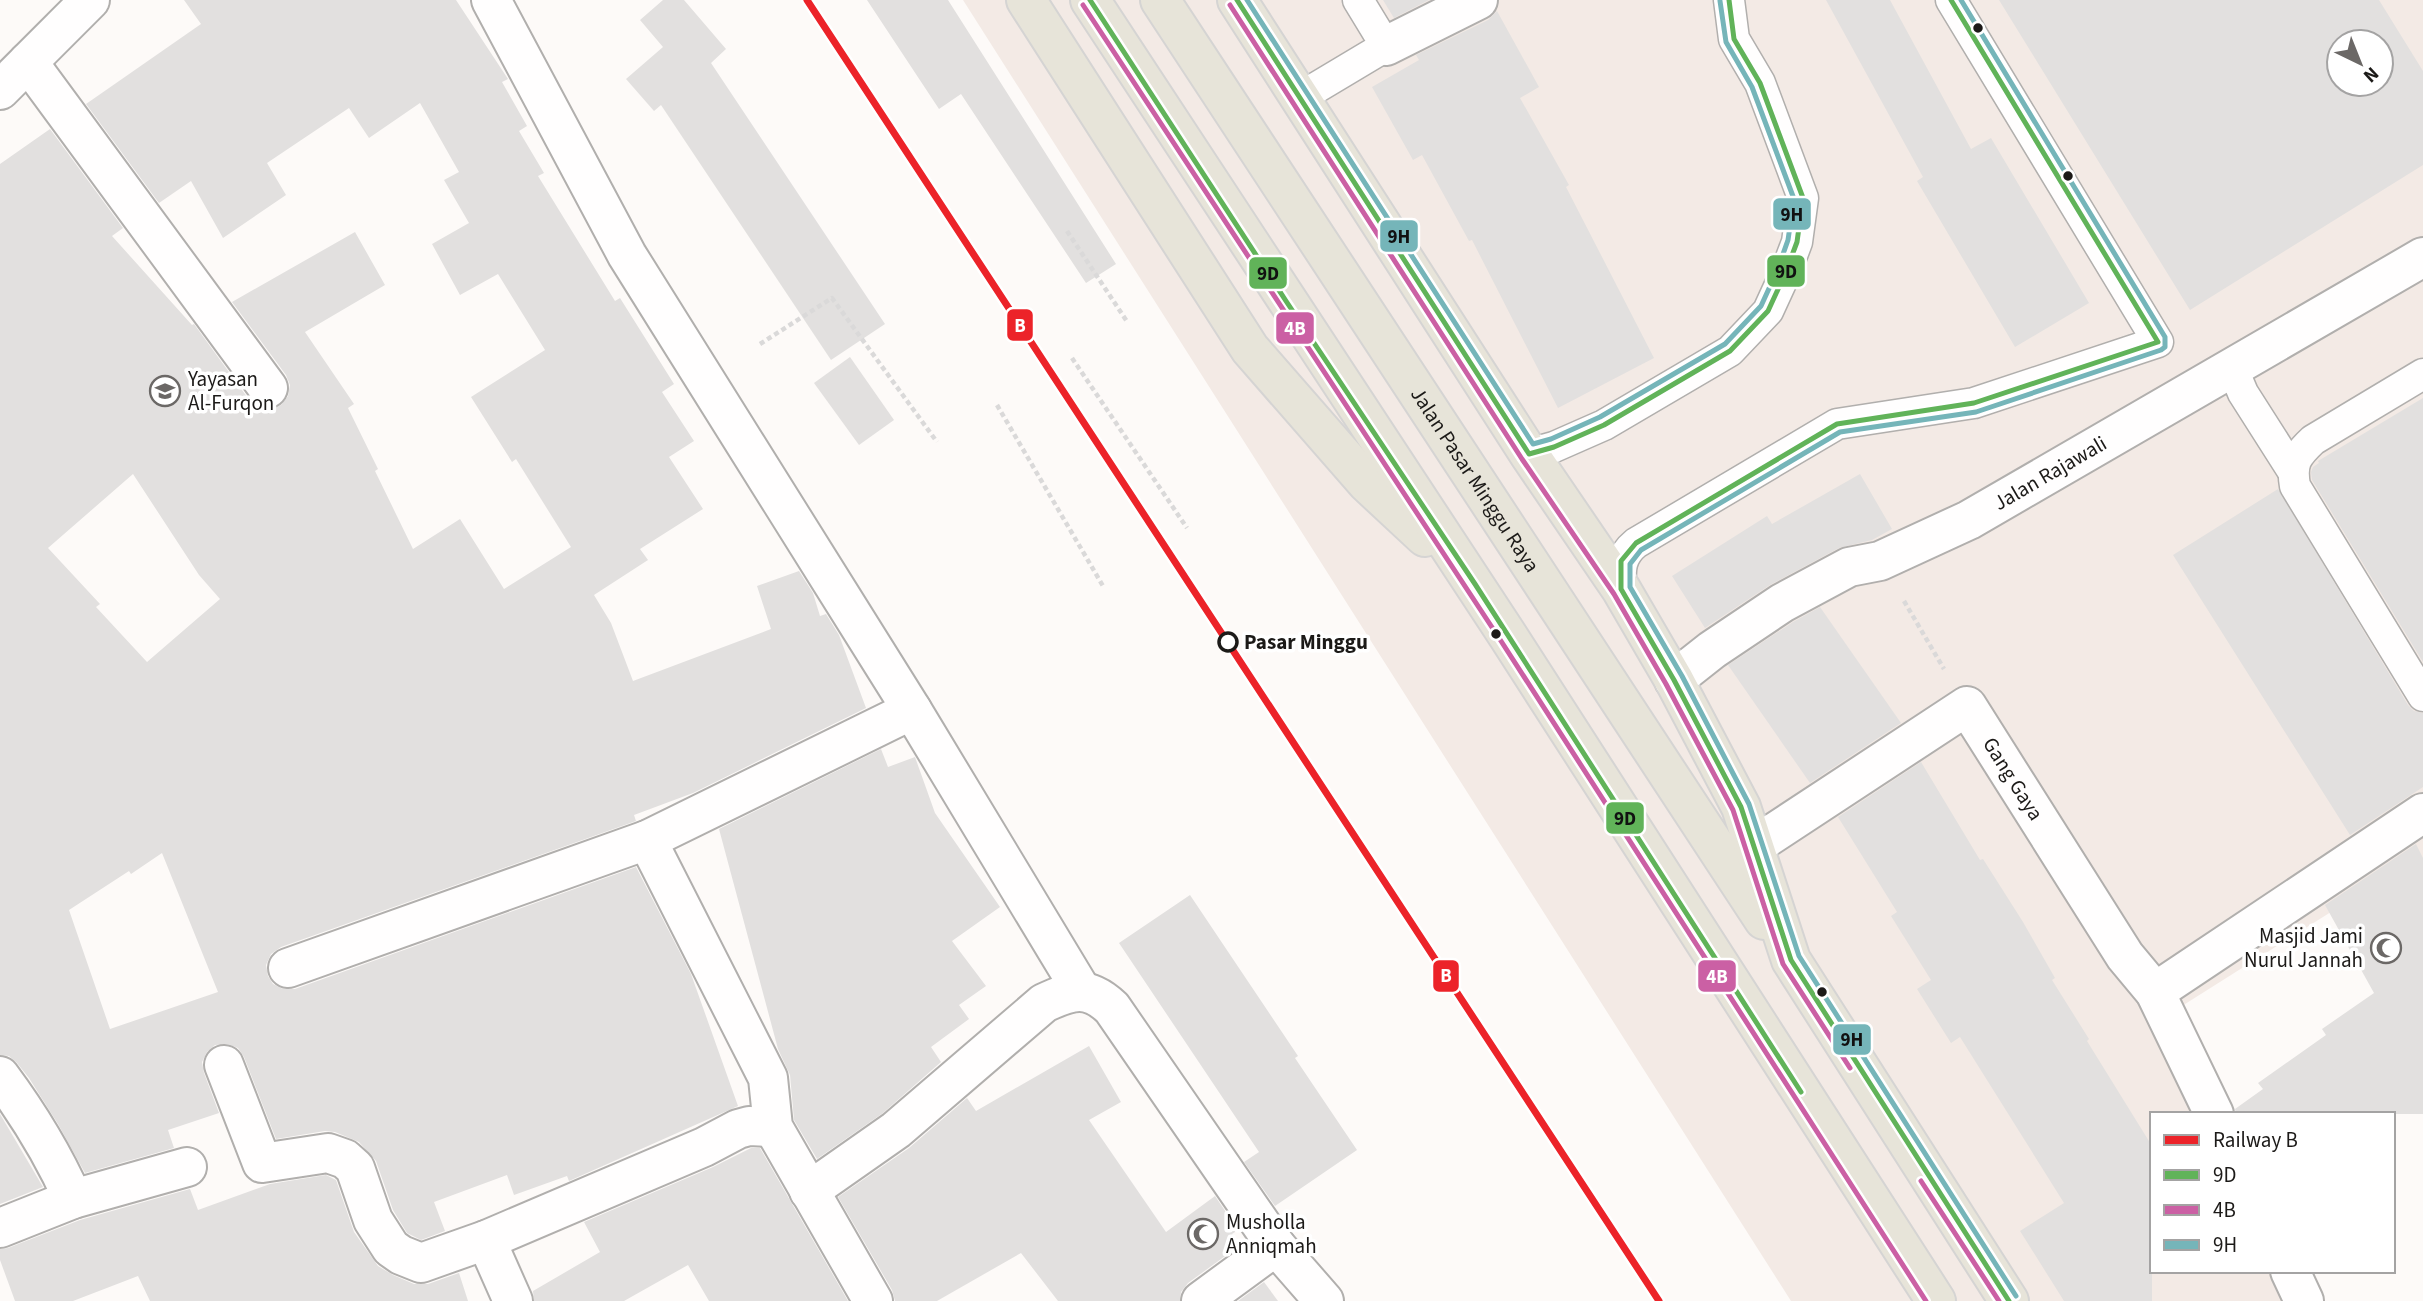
<svg xmlns="http://www.w3.org/2000/svg" width="2423" height="1301" viewBox="0 0 2423 1301" font-family="'Source Sans 3',sans-serif">
<rect width="100%" height="100%" fill="#fdfaf8"/>
<path fill="#f3eae5" fill-rule="evenodd" d="M963,0H2423V861L2350,900L2155,1023L2209,1114H2152V1271H2302L2320,1301H1791ZM2339,42H2381V84H2339Z"/>
<g fill="#e2e0df" fill-rule="evenodd">
<path d="M184,0H456L508,79L502,82L527,126L519,131L544,173L538,176L615,301L620,298L674,384L662,392L694,441L669,457L703,509L640,549L648,560L594,595L611,623L633,681L771,629L757,586L799,571L813,593L820,616L826,614L839,635L866,708L693,793L634,815L636,821L281,947L271,954L266,965L268,976L273,984L283,989H295L636,867L691,974L738,1106L569,1181L567,1176L514,1195L507,1175L434,1202L445,1231L421,1240L407,1233L393,1210L376,1161L359,1142L335,1132L325,1131L276,1139L244,1057L238,1048L228,1044L215,1045L207,1052L202,1062L204,1073L219,1113L168,1130L174,1148L85,1173L58,1124L29,1078L17,1063L9,1056L0,1055V164L50,129L123,228L112,236L192,325L194,324L250,401L260,408L271,410L281,405L288,396L290,385L286,375L232,302L355,232L385,285L305,332L354,404L348,408L378,469L375,471L413,549L460,519L504,589L571,547L516,459L512,462L471,397L545,350L498,274L460,295L432,244L469,223L444,180L459,172L420,103L369,138L349,108L267,163L286,195L223,238L191,181L159,203L86,104L201,24ZM133,474L199,575L220,599L147,662L96,607L100,604L48,548ZM162,853L218,992L110,1029L69,910L129,871L131,874Z"/>
<path d="M663,0H684L726,49L711,63L885,324L831,360L661,105L654,111L626,79L663,47L640,20Z"/>
<path d="M867,0H948L1116,264L1086,283L961,94L939,109Z"/>
<path d="M1383,0H1429L1394,18Z"/>
<path d="M1826,0H1890L1971,149L1991,138L2089,303L2015,347L1917,181L1923,177Z"/>
<path d="M1999,0H2379L2423,71V165L2190,310ZM2339,42H2381V84H2339Z"/>
<path d="M1497,11L1539,87L1520,98L1569,185L1566,187L1654,358L1558,408L1472,240L1469,241L1422,155L1413,160L1372,87L1419,60L1416,55L1488,20Z"/>
<path d="M850,357L894,420L859,445L814,383Z"/>
<path d="M2423,398V662L2312,480L2311,472L2313,467L2319,463L2318,461Z"/>
<path d="M1860,474L1892,529L1872,540L1839,548L1770,585L1705,628L1672,576L1767,516L1772,524Z"/>
<path d="M2278,489L2408,705L2414,711L2423,713V787L2350,835L2173,555Z"/>
<path d="M1820,607L1901,723L1810,783L1728,665L1793,622Z"/>
<path d="M881,749L888,767L915,757L935,813L1000,907L952,941L986,986L959,1005L969,1019L931,1047L941,1062L883,1113L817,1159L794,1120L790,1075L778,1049L719,829Z"/>
<path d="M1921,762L1980,860L1983,859L2023,922L2055,978L2052,980L2089,1039L2087,1041L2152,1146V1301H2064L2020,1231L2064,1203L1960,1037L1951,1043L1917,989L1931,980L1891,916L1897,912L1838,817Z"/>
<path d="M2416,844L2423,858V1114H2236L2235,1109L2263,1089L2258,1083L2326,1035L2322,1029L2374,993L2325,905Z"/>
<path d="M1190,895L1298,1056L1295,1058L1357,1150L1275,1206L1244,1162L1259,1152L1119,943Z"/>
<path d="M1089,1046L1121,1102L1089,1120L1166,1232L1215,1196L1238,1230L1232,1234L1239,1246L1188,1283L1181,1292L1180,1301H1058L1021,1253L937,1301H895L892,1290L838,1197L909,1148L967,1098L976,1111Z"/>
<path d="M0,1114L43,1187L0,1204Z"/>
<path d="M751,1148H760L848,1301H709L688,1265L624,1301H534L533,1291L600,1252L584,1222L713,1167Z"/>
<path d="M326,1175L336,1180L354,1232L378,1266L393,1275L414,1284H428L459,1273L468,1301H150L138,1276L73,1301H15L0,1260V1249L8,1248L80,1220L190,1189L198,1210L270,1184Z"/>
<path d="M1264,1282L1278,1301H1238Z"/>
</g>
<g fill="none" stroke-linecap="round" stroke-linejoin="round">
<g stroke="#b1afad" stroke-width="33">
<g id="service">
<path d="M1299,98L1386,46L1358,0"/>
<path d="M2232,367L2243,393L2292,470"/>
<path d="M2423,374L2313,440C2296,456 2291,463 2295,486L2423,696"/>
<path d="M1529,454L1554,447L1604,425L1730,351L1768,311L1785,274L1797,242L1803,198L1760,83L1734,39L1729,0"/>
<path d="M1621,589C1620,569 1620,556 1636,543L1837,424L1974,403L2158,342L1951,0"/>
</g>
</g>
<g stroke="#b1afad" stroke-width="42">
<g id="minor">
<path d="M491,0L627,255L912,710L1081,990"/>
<path d="M1386,46L1478,0"/>
<path d="M28,62L268,388"/>
<path d="M0,90L90,0"/>
<path id="s1" d="M1674,680L1712,650L1782,603L1849,567L1880,561L1969,520L2423,257"/>
<path d="M647,840L768,1078L773,1127L873,1301"/>
<path id="s2" d="M1754,846L1967,706L2125,956L2155,992L2214,1114"/>
<path d="M288,968L647,840L912,710"/>
<path d="M2155,992L2423,813"/>
<path d="M224,1065L262,1163L328,1153L345,1159L355,1168L373,1220L391,1248L401,1255L421,1263L486,1240L704,1147L738,1129L749,1126L773,1127"/>
<path d="M0,1076C29,1115 53,1154 73,1199"/>
<path d="M809,1191L896,1130L1044,1003C1072,990 1088,985 1112,1008L1276,1246L1201,1301"/>
<path d="M0,1228L73,1199L187,1167"/>
<path d="M486,1240L513,1301"/>
<path d="M1276,1246L1324,1301"/>
<path d="M2290,1271L2304,1301"/>
</g>
</g>
<g stroke="#d5d4d3" stroke-width="42">
<g id="primary">
<path d="M1026,0L1250,349L1367,483L1425,537"/>
<path d="M1090,0L1508,636L1936,1301"/>
<path id="s3" d="M1160,0L1764,920"/>
<path d="M1237,0L1529,454L1621,589L1674,680L1741,807L1791,960L2009,1301"/>
</g>
</g>
<g stroke="#dad9d9" stroke-width="4.5" stroke-dasharray="5 3.5" stroke-linecap="butt">
<path d="M1067,231L1128,323"/>
<path d="M760,344L832,298L937,442"/>
<path d="M1072,358L1187,528"/>
<path d="M997,405L1103,586"/>
<path d="M1904,601L1944,669"/>
</g>
<use href="#service" stroke="#fffefe" stroke-width="30"/>
<use href="#minor" stroke="#fffefe" stroke-width="38"/>
<use href="#primary" stroke="#e7e4d9" stroke-width="38"/>
<g stroke="#fff" stroke-width="10">
<g id="bus-1">
<path d="M1090,0L1286,301L1475,584L1801,1092"/>
<path d="M1237,0L1529,454L1554,447L1604,425L1730,351L1768,311L1785,274L1797,242L1803,198L1760,83L1734,39L1729,0"/>
<path d="M1951,0L2158,342L1974,403L1837,424L1636,543L1621,561V589L1674,680L1741,807L1791,960L2009,1301"/>
</g>
</g>
<g stroke="#fff" stroke-width="10">
<g id="bus-2">
<path d="M1083,5L1501,641L1926,1301"/>
<path d="M1230,5L1522,459L1614,594L1666,684L1733,810L1783,964L1850,1068"/>
<path d="M1921,1181L1999,1301"/>
</g>
</g>
<g stroke="#fff" stroke-width="10">
<g id="bus-3">
<path d="M1247,0L1533,444L1551,439L1600,417L1725,344L1761,306L1777,271L1788,240L1794,199L1752,87L1726,42L1720,1"/>
<path d="M1961,0L2165,337V347L2161,350L1976,412L1840,432L1641,550L1630,564V587L1682,676L1749,804L1799,956L2016,1296"/>
</g>
</g>
<use href="#bus-1" stroke="#61b359" stroke-width="5"/>
<use href="#bus-2" stroke="#cb60a4" stroke-width="5"/>
<use href="#bus-3" stroke="#75b5b9" stroke-width="5"/>
<g stroke="#fff" stroke-width="12">
<path id="rail-1" d="M807,0L1659,1301"/>
</g>
<use href="#rail-1" stroke="#ec2329" stroke-width="7"/>
</g>
<defs>
<g id="school-ring" transform="scale(1.575)"><circle r="9.5" fill="#fff" stroke="#6b6866" stroke-width="1.5"/><path d="M0-5L7-2L0 1L-7-2ZM-4 1L0 2.5L4 1V4Q0 6-4 4Z" fill="#6b6866"/></g>
<g id="mosque-ring" transform="scale(1.575)"><circle r="9.5" fill="#fff" stroke="#6b6866" stroke-width="1.5"/><path d="M3.5-4.9A6 6 0 1 0 3.5 4.9A5 5 0 1 1 3.5-4.9Z" fill="#6b6866"/></g>
</defs>
<g fill-rule="evenodd">
<use href="#school-ring" x="165" y="391"/>
<use href="#mosque-ring" x="2386" y="948"/>
<use href="#mosque-ring" x="1203" y="1234"/>
</g>
<g fill="#1c1a18" stroke="#fff" stroke-width="2.5">
<circle cx="1978" cy="28" r="6"/>
<circle cx="2068" cy="176" r="6"/>
<circle cx="1496" cy="634" r="6"/>
<circle cx="1822" cy="992" r="6"/>
</g>
<circle fill="#fff" stroke="#1c1a18" stroke-width="3.5" cx="1228" cy="642" r="9"/>
<g text-anchor="middle" stroke-width="7" stroke-linejoin="round" paint-order="stroke">
<g font-size="21" fill="#1c1a18" stroke="#fff" text-anchor="start">
<text x="188" y="386">Yayasan<tspan x="188" dy="24">Al-Furqon</tspan></text>
<text x="2363" y="943" text-anchor="end">Masjid Jami<tspan x="2363" dy="24">Nurul Jannah</tspan></text>
<text x="1226" y="1229">Musholla<tspan x="1226" dy="24">Anniqmah</tspan></text>
</g>
<g font-size="21" fill="#1c1a18" stroke="#fff">
<text dy="7" stroke="none"><textPath href="#s1" startOffset="432">Jalan Rajawali</textPath></text>
<text dy="7" stroke="none"><textPath href="#s3" startOffset="574">Jalan Pasar Minggu Raya</textPath></text>
<text dy="7" stroke="none"><textPath href="#s2" startOffset="341">Gang Gaya</textPath></text>
</g>
<g font-size="21" font-weight="bold" fill="#1c1a18" stroke="#fff" text-anchor="start">
<text x="1244" y="649">Pasar Minggu</text>
</g>
</g>
<g stroke="#fff" stroke-width="2.5">
<rect x="1772" y="197" width="40" height="34" rx="7" fill="#75b5b9"/>
<rect x="1379" y="219" width="40" height="34" rx="7" fill="#75b5b9"/>
<rect x="1766" y="254" width="40" height="34" rx="7" fill="#61b359"/>
<rect x="1248" y="256" width="40" height="34" rx="7" fill="#61b359"/>
<rect x="1006" y="308" width="28" height="34" rx="7" fill="#ec2329"/>
<rect x="1275" y="311" width="40" height="34" rx="7" fill="#cb60a4"/>
<rect x="1605" y="801" width="40" height="34" rx="7" fill="#61b359"/>
<rect x="1432" y="959" width="28" height="34" rx="7" fill="#ec2329"/>
<rect x="1697" y="959" width="40" height="34" rx="7" fill="#cb60a4"/>
<rect x="1832" y="1023" width="40" height="33" rx="7" fill="#75b5b9"/>
</g>
<g font-size="19" text-anchor="middle" font-weight="bold" fill="#fff">
<text x="1020" y="332">B</text>
<text x="1295" y="335">4B</text>
<text x="1446" y="982">B</text>
<text x="1717" y="983">4B</text>
</g>
<g font-size="19" text-anchor="middle" font-weight="bold" fill="#111">
<text x="1792" y="221">9H</text>
<text x="1399" y="243">9H</text>
<text x="1786" y="278">9D</text>
<text x="1268" y="280">9D</text>
<text x="1625" y="825">9D</text>
<text x="1852" y="1046">9H</text>
</g>
<rect x="2150" y="1112" width="245" height="161" fill="#ffffff" stroke="#a4a3a3" stroke-width="2"/>
<rect x="2164" y="1135" width="35" height="10" fill="#ec2329" stroke="#a4a3a3" stroke-width="2"/>
<text x="2213" y="1147" font-size="21" fill="#1c1a18">Railway B</text>
<rect x="2164" y="1170" width="35" height="10" fill="#61b359" stroke="#a4a3a3" stroke-width="2"/>
<text x="2213" y="1182" font-size="21" fill="#1c1a18">9D</text>
<rect x="2164" y="1205" width="35" height="10" fill="#cb60a4" stroke="#a4a3a3" stroke-width="2"/>
<text x="2213" y="1217" font-size="21" fill="#1c1a18">4B</text>
<rect x="2164" y="1240" width="35" height="10" fill="#75b5b9" stroke="#a4a3a3" stroke-width="2"/>
<text x="2213" y="1252" font-size="21" fill="#1c1a18">9H</text>
<g transform="translate(2360 63) rotate(137)"><circle r="33" fill="#ffffff" stroke="#a4a3a3" stroke-width="2"/>
<path d="M0-5L12 26L0 18L-12 26Z" fill="#6b6866"/>
<text y="-10" font-size="19" font-weight="bold" text-anchor="middle" fill="#1c1a18">N</text>
</g>
</svg>
